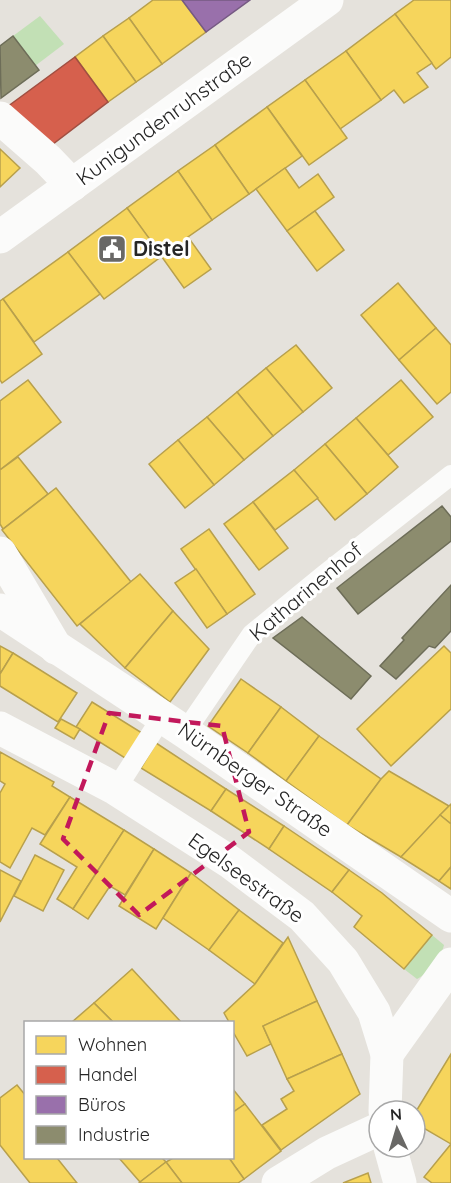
<svg xmlns="http://www.w3.org/2000/svg" width="451" height="1183" viewBox="0 0 451 1183" font-family="Quicksand,sans-serif">
<rect width="100%" height="100%" fill="#e5e2dc"/>
<g fill="#c2e0b5">
<path d="M40,16L64,44L35,66L13,36Z"/>
<path d="M432,935L444,945C441,958 429,973 417,979L404,969Z"/>
</g>
<g fill="#f6d55c" stroke="#b8a04c" stroke-width="1.5">
<path d="M153,0H182L206,32L162,64L129,18Z"/>
<path d="M414,0H451V57L436,69L395,14Z"/>
<path d="M395,14L432,63L417,73L428,87L404,103L394,90L381,100L346,51Z"/>
<path d="M129,18L162,64L136,82L103,36Z"/>
<path d="M103,36L136,82L108,102L75,57Z"/>
<path d="M346,51L381,100L340,129L305,80Z"/>
<path d="M305,80L347,138L309,165L267,107Z"/>
<path d="M267,107L302,156L249,194L215,145Z"/>
<path d="M215,145L249,194L212,220L178,171Z"/>
<path d="M0,149L20,168L0,187Z"/>
<path d="M285,168L299,188L318,174L334,197L287,231L256,189Z"/>
<path d="M178,171L212,220L188,237L211,269L184,288L127,208Z"/>
<path d="M127,208L162,256L104,299L68,252Z"/>
<path d="M315,211L344,250L317,271L287,231Z"/>
<path d="M68,252L100,294L34,342L3,299Z"/>
<path d="M398,283L436,328L399,360L361,315Z"/>
<path d="M3,299L42,354L2,383L0,380V301Z"/>
<path d="M436,328L451,345V392L437,404L399,360Z"/>
<path d="M296,345L332,388L303,412L266,368Z"/>
<path d="M266,368L303,412L273,436L237,392Z"/>
<path d="M28,380L61,422L0,470V401Z"/>
<path d="M401,380L433,417L388,455L356,418Z"/>
<path d="M237,392L273,436L244,460L207,417Z"/>
<path d="M207,417L244,460L214,485L178,440Z"/>
<path d="M356,418L398,467L367,494L325,444Z"/>
<path d="M178,440L214,485L185,508L149,464Z"/>
<path d="M325,444L367,494L335,520L294,470Z"/>
<path d="M18,457L48,494L3,529L0,524V470Z"/>
<path d="M294,470L318,498L275,530L253,502Z"/>
<path d="M56,488L131,582L77,626L2,530Z"/>
<path d="M253,502L288,548L259,570L224,524Z"/>
<path d="M209,529L255,594L227,614L181,549Z"/>
<path d="M196,569L227,614L207,628L175,583Z"/>
<path d="M140,574L173,611L125,668L80,624Z"/>
<path d="M173,611L209,649L170,702L125,668Z"/>
<path d="M0,646L13,653L0,674Z"/>
<path d="M444,646L451,653V709L391,766L357,729Z"/>
<path d="M13,653L77,693L58,722L0,686V674Z"/>
<path d="M241,679L281,707L248,753L208,726Z"/>
<path d="M92,702L142,733L125,758L76,727Z"/>
<path d="M281,707L319,736L286,781L248,753Z"/>
<path d="M61,719L80,729L74,739L55,728Z"/>
<path d="M319,736L381,779L347,825L286,781Z"/>
<path d="M156,743L226,789L211,811L141,768Z"/>
<path d="M0,752L54,782L52,786L70,797L45,835L32,828L10,868L0,862V793L5,784L0,781Z"/>
<path d="M389,771L449,806L401,857L347,825L381,779Z"/>
<path d="M226,789L284,826L269,849L211,811Z"/>
<path d="M70,797L124,830L73,909L57,899L77,867L40,844Z"/>
<path d="M451,804V824L440,815Z"/>
<path d="M440,815L451,824V867L439,881L401,857Z"/>
<path d="M284,826L349,870L332,892L269,849Z"/>
<path d="M124,830L154,849L125,895L110,886L88,919L73,909Z"/>
<path d="M154,849L191,873L156,929L119,906Z"/>
<path d="M35,855L64,870L43,911L14,896Z"/>
<path d="M451,867V889L439,881Z"/>
<path d="M0,870L21,881L0,922Z"/>
<path d="M349,870L382,893L432,935L404,969L354,927L362,916L332,892Z"/>
<path d="M191,873L239,910L209,950L163,918Z"/>
<path d="M239,910L283,943L255,984L209,950Z"/>
<path d="M288,937L317,1001L263,1026L271,1044L247,1056L232,1030V1022H229L224,1013L255,984Z"/>
<path d="M132,969L181,1022H113L94,1003Z"/>
<path d="M317,1001L342,1054L287,1079L263,1026Z"/>
<path d="M94,1003L113,1022H72Z"/>
<path d="M342,1054L360,1094L281,1150L262,1125L287,1109L281,1099L294,1091L287,1079Z"/>
<path d="M451,1054V1144L415,1123V1113Z"/>
<path d="M17,1085L26,1096V1158H57L77,1183H30L0,1145V1098Z"/>
<path d="M232,1088L245,1104L232,1113Z"/>
<path d="M245,1104L281,1151L244,1179L229,1158H232V1113Z"/>
<path d="M451,1144V1183H432L424,1177Z"/>
<path d="M119,1158H162L166,1162L140,1182Z"/>
<path d="M173,1158H229L244,1179L238,1183H182L166,1162Z"/>
<path d="M166,1162L182,1183H139L140,1182Z"/>
<path d="M368,1173L371,1183H343Z"/>
</g>
<path fill="#d6604d" stroke="#a14f41" stroke-width="1.5" d="M75,57L108,102L53,144L7,107Z"/>
<path fill="#9970ab" stroke="#765a83" stroke-width="1.5" d="M182,0H250L206,32Z"/>
<g fill="#8c8c6e" stroke="#6d6d58" stroke-width="1.5">
<path d="M13,36L39,70L1,98L0,46Z"/>
<path d="M442,506L451,517V541L358,614L337,588Z"/>
<path d="M451,585V631L435,648L429,646L396,679L380,666L404,640L402,638Z"/>
<path d="M302,617L371,676L351,699L273,638Z"/>
</g>
<g fill="none" stroke-linecap="round" stroke-linejoin="round">
<g stroke="#fbfbfa" stroke-width="20">
<path d="M185,732L252,634L324,575L451,475"/>
<path d="M116,789L162,717"/>
</g>
<g stroke="#fbfbfa" stroke-width="33">
<path d="M0,118L48,160L72,185"/>
<path d="M0,237L327,0"/>
<path d="M0,553L56,648"/>
<path d="M0,728L116,789L230,862L302,916L343,961L374,1012L387,1054L385,1111"/>
<path d="M387,1054L451,964"/>
<path d="M390,1147L400,1183"/>
<path d="M278,1183L327,1153L379,1129"/>
</g>
<path stroke="#fbfbfa" stroke-width="33" d="M0,610L185,732L451,916"/>
</g>
<path fill="none" stroke="#c2185b" stroke-width="4.5" stroke-dasharray="12 8" stroke-linejoin="round" d="M109,713L222,726L249,832L139,915L63,839Z"/>
<defs>
<g id="civic-square" transform="scale(1.5)"><rect x="-9" y="-9" width="18" height="18" rx="4" fill="#696866" stroke="#fff"/><path d="M-.6-6.5H3V-4.5H.6V-3L4-1V1h2V6H-6V1h2V-1L-.6-3ZM-1.2 2.5V6h2.4V2.5Z" fill="#fff"/></g>
</defs>
<g fill-rule="evenodd">
<use href="#civic-square" x="112" y="249"/>
</g>
<g text-anchor="middle" stroke-width="6" stroke-linejoin="round" paint-order="stroke">
<g font-size="21" fill="#262626" stroke="#fff">
<text transform="translate(164 119) rotate(-36)" y="7">Kunigundenruhstraße</text>
<text transform="translate(306 592) rotate(-40)" y="7">Katharinenhof</text>
<text transform="translate(255 780) rotate(35)" y="7">Nürnberger Straße</text>
<text transform="translate(246 878) rotate(36)" y="7">Egelseestraße</text>
</g>
<g font-size="21" font-weight="bold" fill="#262626" stroke="#fff" text-anchor="start">
<text x="133" y="256">Distel</text>
</g>
</g>
<rect x="24" y="1021" width="210" height="138" fill="#ffffff" stroke="#a8a8a8" stroke-width="1.5"/>
<rect x="36" y="1036" width="30" height="18" fill="#f6d55c" stroke="#a8a8a8" stroke-width="1.5"/>
<text x="78" y="1051" font-size="18" fill="#262626">Wohnen</text>
<rect x="36" y="1066" width="30" height="18" fill="#d6604d" stroke="#a8a8a8" stroke-width="1.5"/>
<text x="78" y="1081" font-size="18" fill="#262626">Handel</text>
<rect x="36" y="1096" width="30" height="18" fill="#9970ab" stroke="#a8a8a8" stroke-width="1.5"/>
<text x="78" y="1111" font-size="18" fill="#262626">Büros</text>
<rect x="36" y="1126" width="30" height="18" fill="#8c8c6e" stroke="#a8a8a8" stroke-width="1.5"/>
<text x="78" y="1141" font-size="18" fill="#262626">Industrie</text>
<g transform="translate(397 1129) rotate(356)"><circle r="28" fill="#ffffff" stroke="#a8a8a8" stroke-width="1.5"/>
<path d="M0-4.5L10 22L0 15L-10 22Z" fill="#696866"/>
<text y="-9" font-size="16" font-weight="bold" text-anchor="middle" fill="#262626">N</text>
</g>
</svg>
